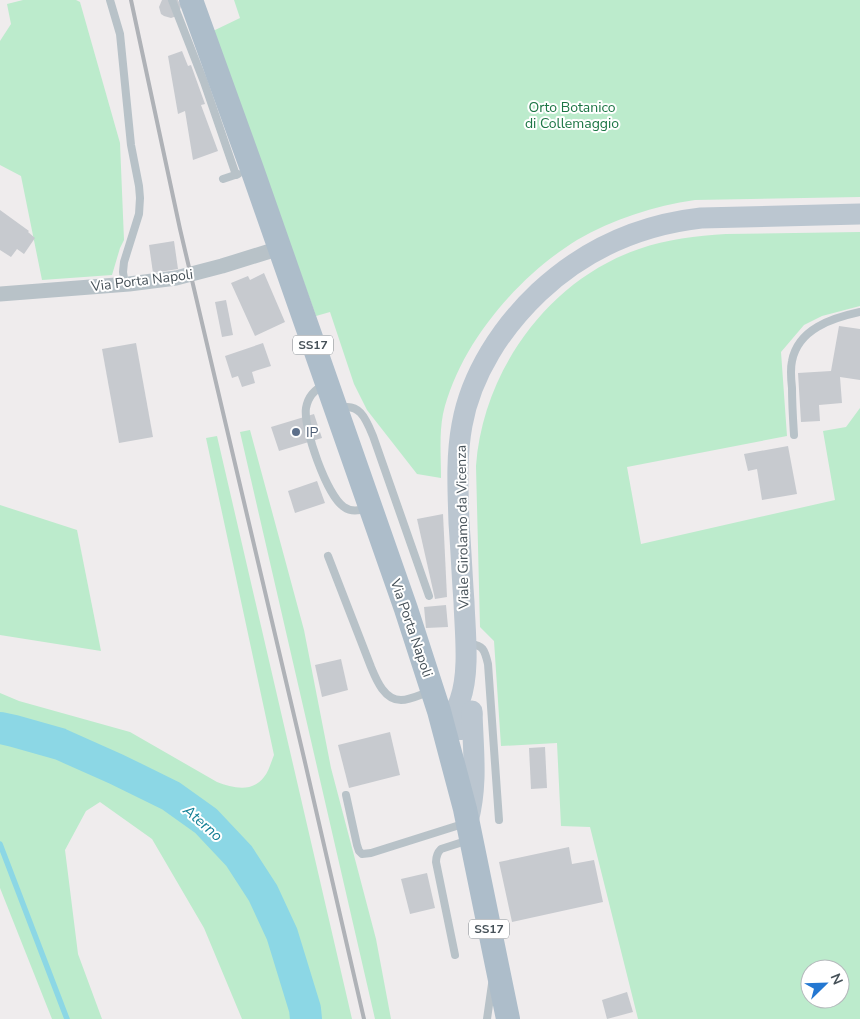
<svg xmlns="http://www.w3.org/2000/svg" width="860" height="1019" viewBox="0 0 860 1019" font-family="'Nunito Sans',sans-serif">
<rect width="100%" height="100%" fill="#efeced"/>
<g fill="#bcebcc" fill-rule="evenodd">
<path d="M23,0H76L80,2L120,143L124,240L120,248L112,275L42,280L21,176L0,165V41L11,24L7,4Z"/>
<path d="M234,0H860V197L695,200C654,206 613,219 577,240C517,277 459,345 443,414C439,434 441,457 441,478L417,474L367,410L354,384L330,312L316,316L213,31L240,18Z"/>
<path d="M860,232V306L822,316L804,325L781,352L787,436L627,467L641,544L835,500L823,431L846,427L860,408V1019H638L590,827L561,826L557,743L501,746L494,641L480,627L476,466C483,371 548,280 639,249C667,239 696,236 726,234ZM810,969H840V999H810Z"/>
<path d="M250,430L304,630L331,768L376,939L391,1019H375L240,432Z"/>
<path d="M217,436L352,1019H242L204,928L152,839L100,802L86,811L65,850L78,954L102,1019H52L0,888V693L19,701L130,732L217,782C233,788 252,793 264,777C269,771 271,762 274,755L206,438Z"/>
<path d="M0,505L77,530L101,651L0,635Z"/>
</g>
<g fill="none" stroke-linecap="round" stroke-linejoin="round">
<path stroke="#8cd7e5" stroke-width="5.5" d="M0,844L67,1019"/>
<path stroke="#8cd7e5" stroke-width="32" d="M0,728L14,731L60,744L116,769L171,796L206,821L239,856L263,893L282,934L305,1009L306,1019"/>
</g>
<g fill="#c7cacf">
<path d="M162,0H178L181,6L179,13L177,16L171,18L164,16L161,14L159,7Z"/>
<path d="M182,51L188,66L191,65L205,104L201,105L218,151L193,160L185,111L178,114L168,56Z"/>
<path d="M0,210L29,231L28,232L35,238L24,254L17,249L11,257L0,250Z"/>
<path d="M174,241L178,269L153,273L149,245Z"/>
<path d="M264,273L285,322L255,336L231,283L248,276L250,280Z"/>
<path d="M226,300L233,335L222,337L215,302Z"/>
<path d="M839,326L860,329V380L840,377L842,403L819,405L820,421L801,422L798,373L831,371Z"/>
<path d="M136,343L153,437L119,443L102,349Z"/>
<path d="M263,343L271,366L252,372L255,383L242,387L238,376L232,378L225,356Z"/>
<path d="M314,414L322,438L279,451L271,427Z"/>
<path d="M788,446L797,494L762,500L757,469L748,471L744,454Z"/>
<path d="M317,481L325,503L295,513L288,491Z"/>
<path d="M443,514L447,597L435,599L417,519Z"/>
<path d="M446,605L448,627L426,628L424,607Z"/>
<path d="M341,659L348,690L322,697L315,665Z"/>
<path d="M390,732L400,775L349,788L338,745Z"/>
<path d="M545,747L547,788L531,789L529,748Z"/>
<path d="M569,847L572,864L594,860L603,902L512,922L499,862Z"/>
<path d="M427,873L435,908L410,914L401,879Z"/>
<path d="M627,992L633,1012L607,1019L602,1000Z"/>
</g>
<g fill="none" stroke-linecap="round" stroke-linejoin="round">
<g stroke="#b8c2c8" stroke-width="8">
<path d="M110,0L120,34L121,44L131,145L139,186L140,198L139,214L124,262L123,272L125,285"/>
<path d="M172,0L204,82L236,175"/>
<path d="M223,179L238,174"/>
<path d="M325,385C315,389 308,397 306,408C303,428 327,496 344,507C351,512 359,511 366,508"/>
<path d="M338,409C359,401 366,419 373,436L429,596"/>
<path d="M794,435C793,419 792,404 792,388C791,379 790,370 792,361C798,329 832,318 860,312"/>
<path d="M328,556L371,667C376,679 384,700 401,700C410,700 422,694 431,691"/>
<path d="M468,645C483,643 485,651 488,664L499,820"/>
<path d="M346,795L357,845L359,851L362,854L371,853L466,823"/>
<path d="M455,955L436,862C436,856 437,853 441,849L469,840"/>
<path d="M487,1019L492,984"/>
</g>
<path stroke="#b8c2c8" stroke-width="15" d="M0,294L129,284L176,278L222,266L280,248"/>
<g stroke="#bbc6d0" stroke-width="21">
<path d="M472,714C469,733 458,732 443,725C449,717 457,710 460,700C470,672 465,632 464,602C462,576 461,549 459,523C458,490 456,457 462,425C471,374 502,327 539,292C585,249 639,225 701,218L860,214"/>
<path d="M468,822C478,782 473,751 472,711"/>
</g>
<path stroke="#adbdca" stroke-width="24" d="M191,0L252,169L406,609L439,711L465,809L508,1019"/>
<path stroke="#afb2b7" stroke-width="4" d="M131,0L180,229L304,758L364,1019"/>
</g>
<circle fill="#5c6f8a" stroke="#fff" stroke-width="2" cx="296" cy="432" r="5"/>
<g text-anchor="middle" stroke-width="4" stroke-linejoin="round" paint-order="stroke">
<g fill="#fff" stroke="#7e858a" stroke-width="1">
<rect x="293" y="335.5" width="40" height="19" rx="4"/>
<rect x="469" y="919.5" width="40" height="19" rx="4"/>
</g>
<g font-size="12" font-weight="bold" fill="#465158">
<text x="313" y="349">SS17</text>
<text x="489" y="933">SS17</text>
</g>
<g font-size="14" fill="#1c7544" stroke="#fff">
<text x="572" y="112">Orto Botanico<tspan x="572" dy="16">di Collemaggio</tspan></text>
</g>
<g font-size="14" fill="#465158" stroke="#fff">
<text transform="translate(142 280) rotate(-7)" y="5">Via Porta Napoli</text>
<text transform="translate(462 527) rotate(-91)" y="5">Viale Girolamo da Vicenza</text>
<text transform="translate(412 628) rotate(71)" y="5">Via Porta Napoli</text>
</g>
<g font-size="14" fill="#4e5e75" stroke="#fff" text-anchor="start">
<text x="306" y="437">IP</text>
</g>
<g font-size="15" font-style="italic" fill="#158096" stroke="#fff">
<text transform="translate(203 823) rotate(41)" y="5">Aterno</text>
</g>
</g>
<g transform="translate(825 984) rotate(67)"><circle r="24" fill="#ffffff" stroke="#b5b9bc"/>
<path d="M0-4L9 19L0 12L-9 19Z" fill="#2478d2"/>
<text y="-8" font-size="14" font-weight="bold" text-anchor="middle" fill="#465158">N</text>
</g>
</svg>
